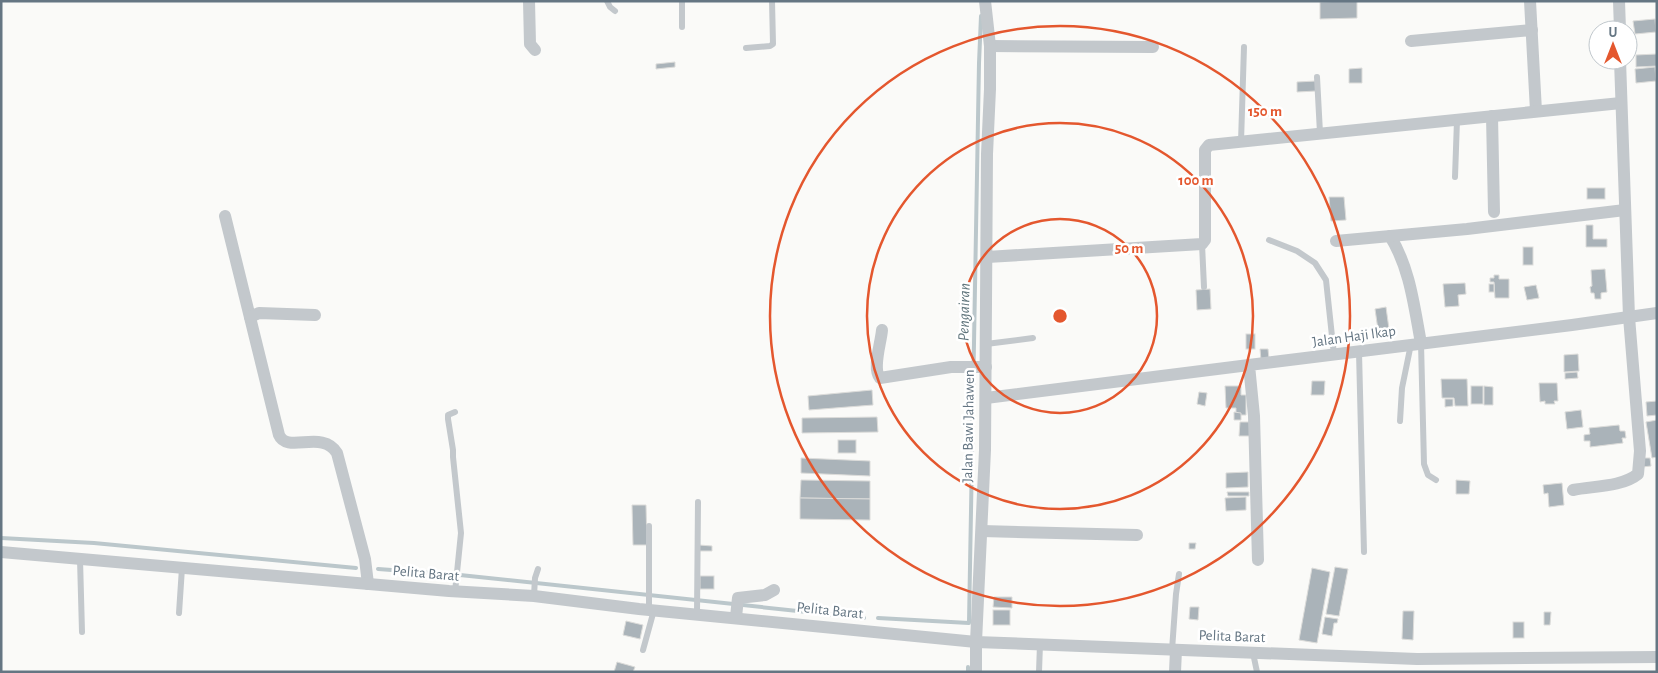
<svg xmlns="http://www.w3.org/2000/svg" width="1658" height="673" viewBox="0 0 1658 673" font-family="'Alegreya Sans',sans-serif">
<rect width="100%" height="100%" fill="#fafaf8"/>
<g fill="none" stroke-linecap="round" stroke-linejoin="round">
<g stroke="#bbc7cb" stroke-width="4">
<path d="M1,538L94,543L356,568"/>
<path d="M378,569L460,575L864,618"/>
<path d="M878,618L969,623L979,63L981,16"/>
<path d="M968,672V667"/>
</g>
</g>
<g fill="#aab3b9" stroke="#dcdcda">
<path d="M1345,1H1357V18L1320,19V2Z"/>
<path d="M1655,19L1656,32L1635,34L1633,21Z"/>
<path d="M1657,54V66L1636,67V55Z"/>
<path d="M675,62V67L656,69V64Z"/>
<path d="M1655,67L1656,81L1636,83L1635,69Z"/>
<path d="M1362,68V83H1349V69Z"/>
<path d="M1316,81V91L1297,92V82Z"/>
<rect x="1587" y="188" width="18" height="11"/>
<path d="M1329,197H1344L1346,220L1331,221Z"/>
<path d="M1586,225H1593V239H1607V247H1586Z"/>
<rect x="1523" y="247" width="10" height="18"/>
<path d="M1605,269L1607,292L1601,293V299H1595L1594,293H1591L1590,287L1592,286L1591,270Z"/>
<path d="M1494,275H1499V279H1509V298H1495L1494,282H1490V278H1494Z"/>
<path d="M1465,283L1466,294L1458,295L1459,306L1445,307L1443,284Z"/>
<rect x="1489" y="284" width="5" height="8"/>
<path d="M1536,285L1539,298L1527,300L1524,287Z"/>
<path d="M1210,289L1211,309L1197,310L1196,290Z"/>
<path d="M1386,307L1389,329L1378,330L1375,309Z"/>
<rect x="1246" y="334" width="9" height="15"/>
<path d="M1260,349H1268L1269,359L1261,360Z"/>
<path d="M1578,354L1579,371L1564,372V355Z"/>
<path d="M1577,372L1578,378L1565,379V373Z"/>
<path d="M1441,379H1467L1468,406H1455L1454,398H1442Z"/>
<path d="M1312,381H1325L1324,395H1311Z"/>
<path d="M1539,383H1557L1558,401H1554L1555,404H1545V401L1540,402Z"/>
<path d="M1225,386H1241V395H1246V415H1236V408H1226Z"/>
<rect x="1471" y="386" width="12" height="18"/>
<path d="M1484,386L1493,387V405H1484Z"/>
<path d="M872,390L873,405L809,410L808,396Z"/>
<path d="M1199,392L1207,393L1205,406L1197,404Z"/>
<path d="M1445,399H1453V406L1445,407Z"/>
<path d="M1657,401V415L1647,416L1646,402Z"/>
<path d="M1581,410L1583,427L1567,429L1565,412Z"/>
<path d="M1234,412L1241,413V420H1234Z"/>
<path d="M877,417L878,432L802,433V418Z"/>
<path d="M1657,420V457L1652,458L1646,422Z"/>
<path d="M1240,422H1254L1253,436H1239Z"/>
<path d="M1619,425L1620,431H1625L1626,438H1622L1623,443L1590,447V441H1584V435L1590,434L1589,428Z"/>
<rect x="838" y="440" width="18" height="13"/>
<path d="M801,458L870,461V476L801,473Z"/>
<path d="M1642,458H1650L1651,466L1642,467Z"/>
<path d="M1248,472V487L1226,488V473Z"/>
<path d="M801,480L870,481V499L800,498Z"/>
<path d="M1456,480L1470,481L1469,494H1456Z"/>
<path d="M1562,483L1564,505L1549,507L1548,493L1544,494L1543,485Z"/>
<path d="M1227,492H1249V496H1228Z"/>
<path d="M1246,497V510L1226,511L1225,498Z"/>
<path d="M800,498L870,499V520L800,519Z"/>
<path d="M632,505H646L647,545H633Z"/>
<path d="M1189,543H1196L1195,549H1189Z"/>
<path d="M699,545L712,546V551H698Z"/>
<path d="M1335,567L1348,569L1339,616L1326,614Z"/>
<path d="M1312,568L1330,572L1317,643L1299,640Z"/>
<rect x="700" y="576" width="14" height="13"/>
<path d="M994,597H1012V608L993,607Z"/>
<path d="M1190,607H1199L1198,620L1189,619Z"/>
<rect x="993" y="610" width="17" height="15"/>
<path d="M1403,611H1414L1413,640L1402,639Z"/>
<path d="M1544,612H1551L1550,625H1544Z"/>
<path d="M1325,617L1338,619L1337,623H1334L1332,636L1322,634Z"/>
<path d="M626,621L643,625L640,639L623,635Z"/>
<rect x="1513" y="622" width="11" height="16"/>
<path d="M617,662L635,667L633,672H614Z"/>
</g>
<g fill="none" stroke-linecap="round" stroke-linejoin="round">
<g stroke="#c3c8cc" stroke-width="6">
<path d="M607,1L610,7L615,11"/>
<path d="M682,1V27"/>
<path d="M746,48L770,46L773,44L772,1"/>
<path d="M1317,77L1320,133"/>
<path d="M1241,142L1244,47"/>
<path d="M1455,177L1457,120"/>
<path d="M1269,240L1297,251L1315,263L1326,280L1334,355"/>
<path d="M1202,244L1204,287"/>
<path d="M1421,343L1424,464L1428,475L1436,480"/>
<path d="M986,344L1033,338"/>
<path d="M1359,352L1364,552"/>
<path d="M455,412L448,415V419L453,450V457L461,533L455,592"/>
<path d="M1400,421L1402,388L1411,344"/>
<path d="M80,559L82,632"/>
<path d="M534,596L535,578L538,569"/>
<path d="M649,609V526"/>
<path d="M179,613L182,568"/>
<path d="M697,614L698,502"/>
<path d="M643,650L654,610"/>
<path d="M1172,650L1176,594L1179,574"/>
<path d="M1253,653L1257,672"/>
<path d="M1039,672L1040,644"/>
</g>
<g stroke="#c3c8cc" stroke-width="12">
<path d="M529,1L530,44L535,50"/>
<path d="M1530,1L1536,111"/>
<path d="M1619,1L1620,30"/>
<path d="M1411,41L1532,30"/>
<path d="M990,46L1153,47"/>
<path d="M1492,116L1494,212"/>
<path d="M225,216L279,435C287,454 323,429 337,453L365,559L368,584"/>
<path d="M1390,236C1410,268 1414,306 1421,343"/>
<path d="M1336,241L1467,229L1625,210"/>
<path d="M987,257L1202,244L1205,240V150L1209,145L1621,103"/>
<path d="M250,317L259,313L315,315"/>
<path d="M882,330C881,343 872,369 880,378L951,367H986"/>
<path d="M986,398L1249,365"/>
<path d="M1573,490C1593,486 1622,487 1638,474L1640,451L1629,317L1620,60"/>
<path d="M982,531L1137,535"/>
<path d="M1,552L449,591L534,596L639,609L976,642L1417,659L1657,657"/>
<path d="M1258,560L1254,416L1249,365L1572,325L1657,313"/>
<path d="M736,617L738,598L765,595L774,590"/>
<path d="M976,672V642L985,450L987,154L990,89V46L985,1"/>
<path d="M1175,672L1176,650"/>
</g>
</g>
<g fill="none" stroke="#e4572e" stroke-width="2.5">
<circle cx="1060" cy="316" r="97"/>
<circle cx="1060" cy="316" r="193"/>
<circle cx="1060" cy="316" r="290"/>
</g>
<g text-anchor="middle" stroke-width="5" stroke-linejoin="round" paint-order="stroke">
<g font-size="15" fill="#657683" stroke="#fff">
<text transform="translate(1354 336) rotate(-8)" y="5">Jalan Haji Ikap</text>
<text transform="translate(968 426) rotate(-89)" y="5">Jalan Bawi Jahawen</text>
<text transform="translate(426 573) rotate(5)" y="5">Pelita Barat</text>
<text transform="translate(830 610) rotate(6)" y="5">Pelita Barat</text>
<text transform="translate(1232 636) rotate(2)" y="5">Pelita Barat</text>
</g>
<g font-size="16" font-style="italic" fill="#60757c" stroke="#fff">
<text transform="translate(963 312) rotate(-89)" y="6">Pengairan</text>
</g>
</g>
<circle cx="1060" cy="316" r="8" fill="#e4572e" stroke="#fff" stroke-width="2.5"/>
<g font-size="15" text-anchor="middle" font-weight="bold" fill="#e4572e" stroke="#fff" stroke-width="5" stroke-linejoin="round" paint-order="stroke">
<text x="1265" y="116">150 m</text>
<text x="1196" y="185">100 m</text>
<text x="1129" y="253">50 m</text>
</g>
<rect width="1658" height="673" fill="none" stroke="#657683" stroke-width="5"/>
<g transform="translate(1613 45)"><circle r="24" fill="#ffffff" stroke="#c1c8cd"/>
<path d="M0-4L9 19L0 12L-9 19Z" fill="#e4572e"/>
<text y="-8" font-size="14" font-weight="bold" text-anchor="middle" fill="#657683">U</text>
</g>
</svg>
